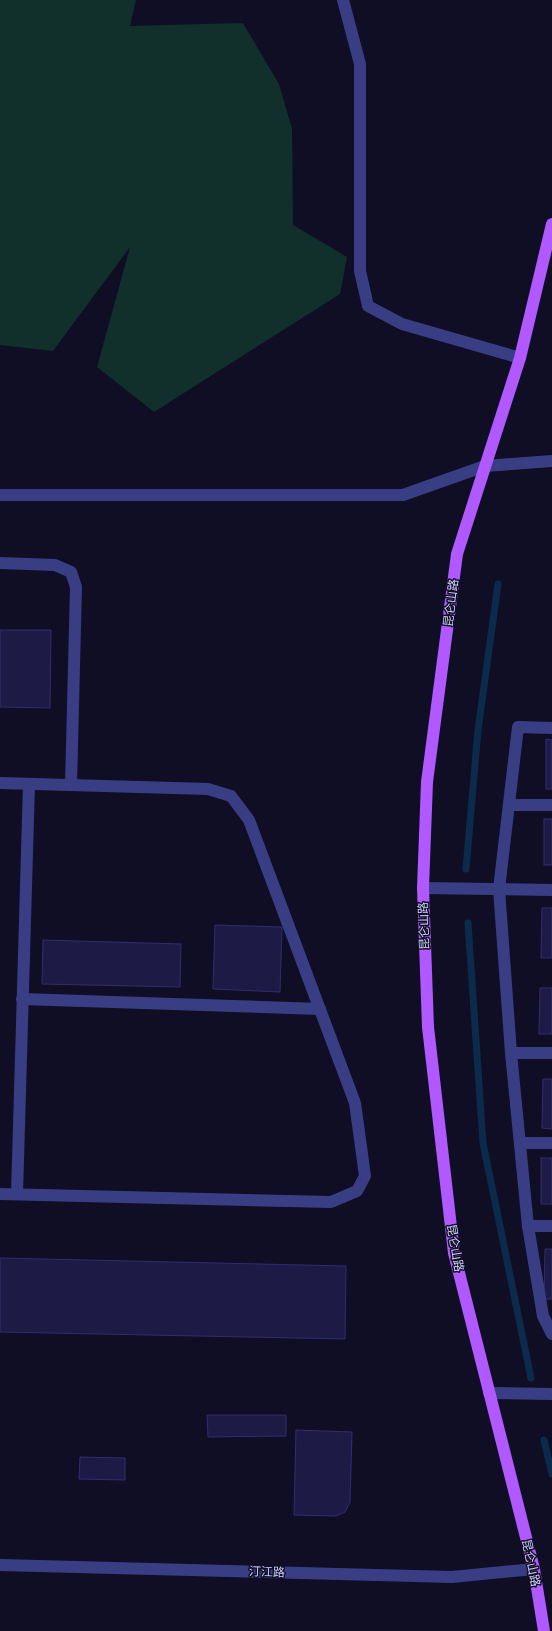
<svg xmlns="http://www.w3.org/2000/svg" width="552" height="1631" viewBox="0 0 552 1631" font-family="'Roboto Condensed','Noto Sans SC',sans-serif">
<rect width="100%" height="100%" fill="#100e25"/>
<path fill="#112f2b" d="M0,0H136L130,26L243,23L279,84L292,129L293,225L347,257L340,294L154,412L97,367L130,247L53,351L0,345Z"/>
<g fill="none" stroke-linecap="round" stroke-linejoin="round">
<g stroke="#0c2a4b" stroke-width="7">
<path d="M466,869L478,730L498,584"/>
<path d="M468,923L483,1143L531,1378"/>
<path d="M544,1440L552,1474"/>
</g>
</g>
<g fill="#1e1a46" stroke="#322c72">
<path d="M0,630H51L50,708L0,707Z"/>
<path d="M546,739L552,740V789H546Z"/>
<rect x="544" y="819" width="8" height="46"/>
<path d="M542,908H552V958H541Z"/>
<path d="M215,925L282,927L280,992L213,989Z"/>
<path d="M43,940L181,944L180,987L42,984Z"/>
<path d="M540,988H552V1034H539Z"/>
<path d="M543,1079H552V1129L542,1128Z"/>
<rect x="541" y="1158" width="11" height="46"/>
<path d="M545,1249H552V1299H544Z"/>
<path d="M0,1258L346,1266L345,1339L0,1332Z"/>
<path d="M207,1415H286V1436L208,1437Z"/>
<path d="M296,1430L352,1432L350,1502L345,1512L336,1516L294,1515Z"/>
<path d="M80,1457L125,1458V1480L79,1479Z"/>
</g>
<g fill="none" stroke-linecap="round" stroke-linejoin="round">
<g stroke="#393e84" stroke-width="12">
<path d="M343,0L360,64V271L368,306L402,324L520,358"/>
<path d="M0,495H403L485,466L552,461"/>
<path d="M0,563L55,565L71,572L76,587L71,785"/>
<path d="M552,728L518,727L499,889L511,1053L528,1226L543,1316L552,1334"/>
<path d="M0,783L208,789L231,796L249,820L355,1103L365,1176L357,1191L331,1202L0,1194"/>
<path d="M509,805H552"/>
<path d="M423,888L552,890"/>
<path d="M22,999L320,1009"/>
<path d="M511,1053H552"/>
<path d="M520,1143H552"/>
<path d="M17,1194L29,784"/>
<path d="M528,1226H552"/>
<path d="M489,1393L552,1394"/>
<path d="M0,1565L452,1577L534,1569"/>
</g>
<path stroke="#af59ff" stroke-width="12" d="M544,1631L534,1569L454,1253L428,1027L423,888L427,782L457,554L520,358L552,224"/>
</g>
<g text-anchor="middle" stroke-width="3" stroke-linejoin="round" paint-order="stroke">
<g font-size="12" fill="#d2d2ff" stroke="#100e25">
<text transform="translate(451 603) rotate(-83)" y="4">昆仑山路</text>
<text transform="translate(424 926) rotate(-92)" y="4">昆仑山路</text>
<text transform="translate(455 1248) rotate(80)" y="4">昆仑山路</text>
<text transform="translate(531 1563) rotate(78)" y="4">昆仑山路</text>
<text transform="translate(267 1572) rotate(2)" y="4">汀江路</text>
</g>
</g>
</svg>
